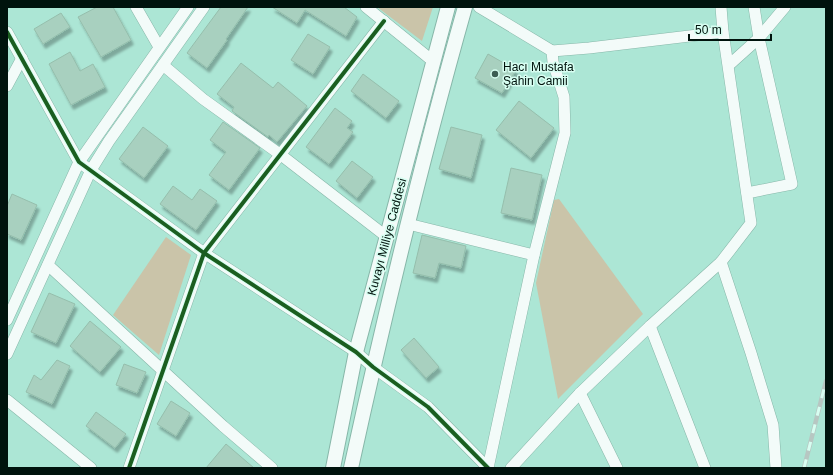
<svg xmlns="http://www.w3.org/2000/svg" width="833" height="475" viewBox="0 0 833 475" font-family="Arial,sans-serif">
<defs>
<filter id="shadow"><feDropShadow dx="2.5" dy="4.5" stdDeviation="1" flood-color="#0004"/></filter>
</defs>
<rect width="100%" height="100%" fill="#ace6d5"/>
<g fill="#cac4a9">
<path d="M377,7H433L422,41Z"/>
<path d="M559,199L643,314L558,399L536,283L554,200Z"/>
<path d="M166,237L191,255L159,355L113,315Z"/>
</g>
<g fill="#a8d0bf" stroke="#95beac" filter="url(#shadow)">
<path d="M97,7H113L131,40L101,57L78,17Z"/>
<path d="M221,7H248L226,39L227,40L207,68L187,53Z"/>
<path d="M272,7H344L357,17L346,36L305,10L297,23Z"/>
<path d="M61,13L70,27L43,44L34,29Z"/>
<path d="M308,34L330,47L313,74L291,60Z"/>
<path d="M70,52L80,71L93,64L105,87L71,105L49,64Z"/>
<path d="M488,54L516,70L502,93L475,78Z"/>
<path d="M241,63L273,88L278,82L307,106L277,142L269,135L268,137L232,111L234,107L217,94Z"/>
<path d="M363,74L399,101L386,118L351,91Z"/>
<path d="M519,101L554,128L531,158L496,130Z"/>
<path d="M335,108L352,121L347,128L353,132L329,164L306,147Z"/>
<path d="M223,122L260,148L229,190L209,175L226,152L210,140Z"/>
<path d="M143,127L168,146L144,178L119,159Z"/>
<path d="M451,127L482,135L471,178L439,169Z"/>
<path d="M352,161L373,177L357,198L336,181Z"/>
<path d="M511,168L542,175L532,220L501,213Z"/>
<path d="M173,186L192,200L200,189L217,201L196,230L160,204Z"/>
<path d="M12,194L37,205L21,240L7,234V206Z"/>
<path d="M422,235L466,246L461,268L439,263L435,278L413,273Z"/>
<path d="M49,293L75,304L56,343L31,332Z"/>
<path d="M90,321L121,347L100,372L70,346Z"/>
<path d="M414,338L439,367L426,378L401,350Z"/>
<path d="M57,360L70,366L52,404L26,392L34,375L41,380Z"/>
<path d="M124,364L146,372L137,393L116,385Z"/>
<path d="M171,401L190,413L176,436L157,424Z"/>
<path d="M96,412L126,434L115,448L86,426Z"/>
<path d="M226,444L254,468H206Z"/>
</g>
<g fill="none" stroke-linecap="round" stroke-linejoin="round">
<g stroke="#87b7a9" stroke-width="12">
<g id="minor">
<path d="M136,7L159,47"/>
<path d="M366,7L434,62"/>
<path d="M479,7L552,51L589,48L723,32"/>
<path d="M721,7L723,32L751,223L721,262L751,353L773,425L776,468"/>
<path d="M7,32L79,162L204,253L356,352L373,367L428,407L488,468"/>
<path d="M163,65L203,99L281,155L387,237"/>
<path d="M729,65L759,38L785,7"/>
<path d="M7,86L22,58"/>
<path d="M747,193L792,184L759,38L754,7"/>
<path d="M408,224L534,255"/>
<path d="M48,265L223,426L272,468"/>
<path d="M7,320L79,162L188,7"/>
<path d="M650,326L705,468"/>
<path d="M7,354L91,170L109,141L204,7"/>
<path d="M580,393L617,468"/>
<path d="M7,400L91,468"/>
<path d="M129,468L204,253L384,21"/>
<path d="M488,468L534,255L565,133L564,97L553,62L552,51"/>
<path d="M511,468L580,393L650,326L721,262"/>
</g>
</g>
<g stroke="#87b7a9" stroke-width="16">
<g id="major">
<path d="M333,468L356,352L448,7"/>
<path d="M351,468C385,313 422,159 465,7"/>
</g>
</g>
<use href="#minor" stroke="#f3fbf9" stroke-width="11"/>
<use href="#major" stroke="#f3fbf9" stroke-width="14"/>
<g stroke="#b7c7c2" stroke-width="4.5">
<path id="rail" d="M804,468L826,381"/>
</g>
<use href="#rail" stroke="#d7fef1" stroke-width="3" stroke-dasharray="9" stroke-linecap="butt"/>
<g stroke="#d7fef1" stroke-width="6">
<g id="cycleway">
<path d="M7,32L79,162L204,253L356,352L373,367L428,407L488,468"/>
<path d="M129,468L204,253L384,21"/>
</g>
</g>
<use href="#cycleway" stroke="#1b5e20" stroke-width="4"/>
</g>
<circle fill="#3c5d53" stroke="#d7fef1" stroke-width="1.5" cx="495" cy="74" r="4"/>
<g text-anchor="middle" stroke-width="3" stroke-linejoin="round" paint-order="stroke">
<g font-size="12" fill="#00130d" stroke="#d7fef1" text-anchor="start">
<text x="503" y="71">Hacı Mustafa<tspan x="503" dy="14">Şahin Camii</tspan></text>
</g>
<g font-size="12" fill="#00130d" stroke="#d7fef1">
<text transform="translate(387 237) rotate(-75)" y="4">Kuvayı Milliye Caddesi</text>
</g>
</g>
<rect width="833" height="475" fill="none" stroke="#00130d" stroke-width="16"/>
<path d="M689 34v6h82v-6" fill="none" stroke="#00130d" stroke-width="2"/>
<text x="695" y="34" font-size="12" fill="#00130d" stroke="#d7fef1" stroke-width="3" paint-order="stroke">50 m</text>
</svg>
